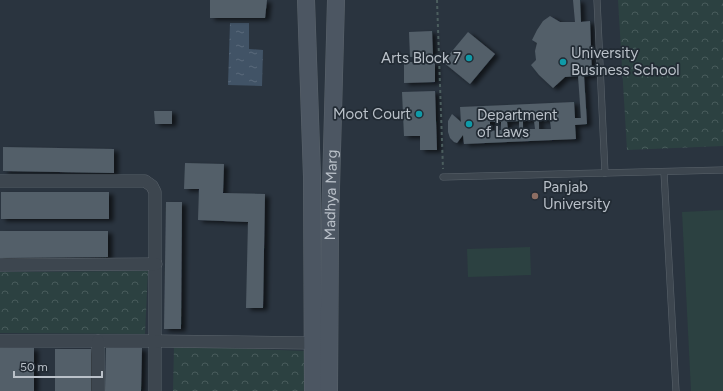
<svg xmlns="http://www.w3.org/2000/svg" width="723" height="391" viewBox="0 0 723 391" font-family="Figtree,sans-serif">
<defs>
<pattern id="park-crowns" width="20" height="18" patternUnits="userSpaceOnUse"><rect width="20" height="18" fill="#2c4141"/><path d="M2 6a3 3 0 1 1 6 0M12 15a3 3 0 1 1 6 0" fill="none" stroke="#485b5b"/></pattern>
<pattern id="water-ripples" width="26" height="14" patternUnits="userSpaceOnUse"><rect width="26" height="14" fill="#415366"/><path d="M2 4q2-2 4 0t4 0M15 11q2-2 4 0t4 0" fill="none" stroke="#5a6a7b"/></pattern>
<filter id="shadow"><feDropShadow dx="4.5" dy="2.5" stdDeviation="2" flood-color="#0009"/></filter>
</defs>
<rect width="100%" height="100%" fill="#2a343f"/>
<g fill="url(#park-crowns)">
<path d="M618,0H723V146L627,150Z"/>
<path d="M148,271L145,334L0,333V272Z"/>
<path d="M174,346L306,351V391H173Z"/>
</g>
<g fill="#2c4141">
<path d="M723,210V391H691L682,212Z"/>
<path d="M530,247L531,275L468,277L467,249Z"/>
</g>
<path fill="url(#water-ripples)" d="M230,23H249V49L263,50L262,86L228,85Z"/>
<g fill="#535f69" fill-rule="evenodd" filter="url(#shadow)">
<path d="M210,0H267L265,18H210Z"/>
<path d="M573,0H580L581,22L590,21L592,76H584L587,124L575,125L576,139L464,144L463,135L457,143L454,142L450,138L448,132V121L452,114L461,122L460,107L574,102L575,118H581L578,76L565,77L553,88L539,75L531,65L536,60L535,51L537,43L532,40L537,30L543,21L550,16L560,22H575ZM534,120L535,129H523V121ZM539,120H550L551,129H539ZM519,121V130H508L507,122ZM490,122H501V130L490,131Z"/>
<path d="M432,31L433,56L410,57L409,32Z"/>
<path d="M468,32L495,54L470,84L443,62Z"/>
<path d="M404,62H435V82L404,83Z"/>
<path d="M435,91L437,150H420V136H404L402,92Z"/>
<path d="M154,111H172V124H155Z"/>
<path d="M3,147L114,149V173L3,171Z"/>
<path d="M185,163L224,164L223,193L265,194L263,308H246L248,222L198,220L199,189H184Z"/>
<rect x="1" y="192" width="108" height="27"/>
<path d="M166,202H182L181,329H164Z"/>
<path d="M0,231H108V257L0,258Z"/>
<rect x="0" y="348" width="34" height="43"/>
<path d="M106,348H142L141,391H105Z"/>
<rect x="55" y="349" width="36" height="42"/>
</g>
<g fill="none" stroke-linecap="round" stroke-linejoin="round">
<g stroke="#5b646c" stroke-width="7">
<g id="lane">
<path d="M597,0L605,173"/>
<path d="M664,172L676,391"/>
<path d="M443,177L723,170"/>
</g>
</g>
<g stroke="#5b646c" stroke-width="13">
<g id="street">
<path d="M0,181H145L152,186L155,192V391"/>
<path d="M0,265L156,264"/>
<path d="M0,341H155L312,343"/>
<path d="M98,391V341"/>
</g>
</g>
<g stroke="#5b646c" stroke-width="18">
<g id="secondary">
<path d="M306,0L312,177L313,391"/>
<path id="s1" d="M329,391L330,225L336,0"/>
</g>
</g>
<path stroke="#4c5e5f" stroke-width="2" stroke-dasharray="3 3" stroke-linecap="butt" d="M437,0L443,169"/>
<use href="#lane" stroke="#3d464f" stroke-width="6"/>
<use href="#street" stroke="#3d464f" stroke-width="12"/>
<use href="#secondary" stroke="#4c5662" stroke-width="17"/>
</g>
<g fill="#0f9aa8" stroke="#222b34" stroke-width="1.5">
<circle cx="469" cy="58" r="4"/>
<circle cx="563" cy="62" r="4"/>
<circle cx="419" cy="114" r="4"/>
<circle cx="469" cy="124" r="4"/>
</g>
<circle fill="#8d6e63" stroke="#222b34" stroke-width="1.5" cx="535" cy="196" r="4"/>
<g text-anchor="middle" stroke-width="3.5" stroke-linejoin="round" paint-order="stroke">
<g font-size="15" fill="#bac1c9" stroke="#222b34" text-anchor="start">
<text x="571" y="58">University<tspan x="571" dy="17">Business School</tspan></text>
<text x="461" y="63" text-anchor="end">Arts Block 7</text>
<text x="411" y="119" text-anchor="end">Moot Court</text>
<text x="477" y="120">Department<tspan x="477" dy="17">of Laws</tspan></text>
<text x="543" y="192">Panjab<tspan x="543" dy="17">University</tspan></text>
</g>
<g font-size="15" fill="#bac1c9" stroke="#222b34">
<text dy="5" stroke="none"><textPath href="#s1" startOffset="196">Madhya Marg</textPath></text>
</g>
</g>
<path d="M14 371v6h88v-6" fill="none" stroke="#bac1c9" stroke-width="2"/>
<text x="20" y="371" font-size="12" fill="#bac1c9" stroke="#222b34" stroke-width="3" paint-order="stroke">50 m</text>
</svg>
